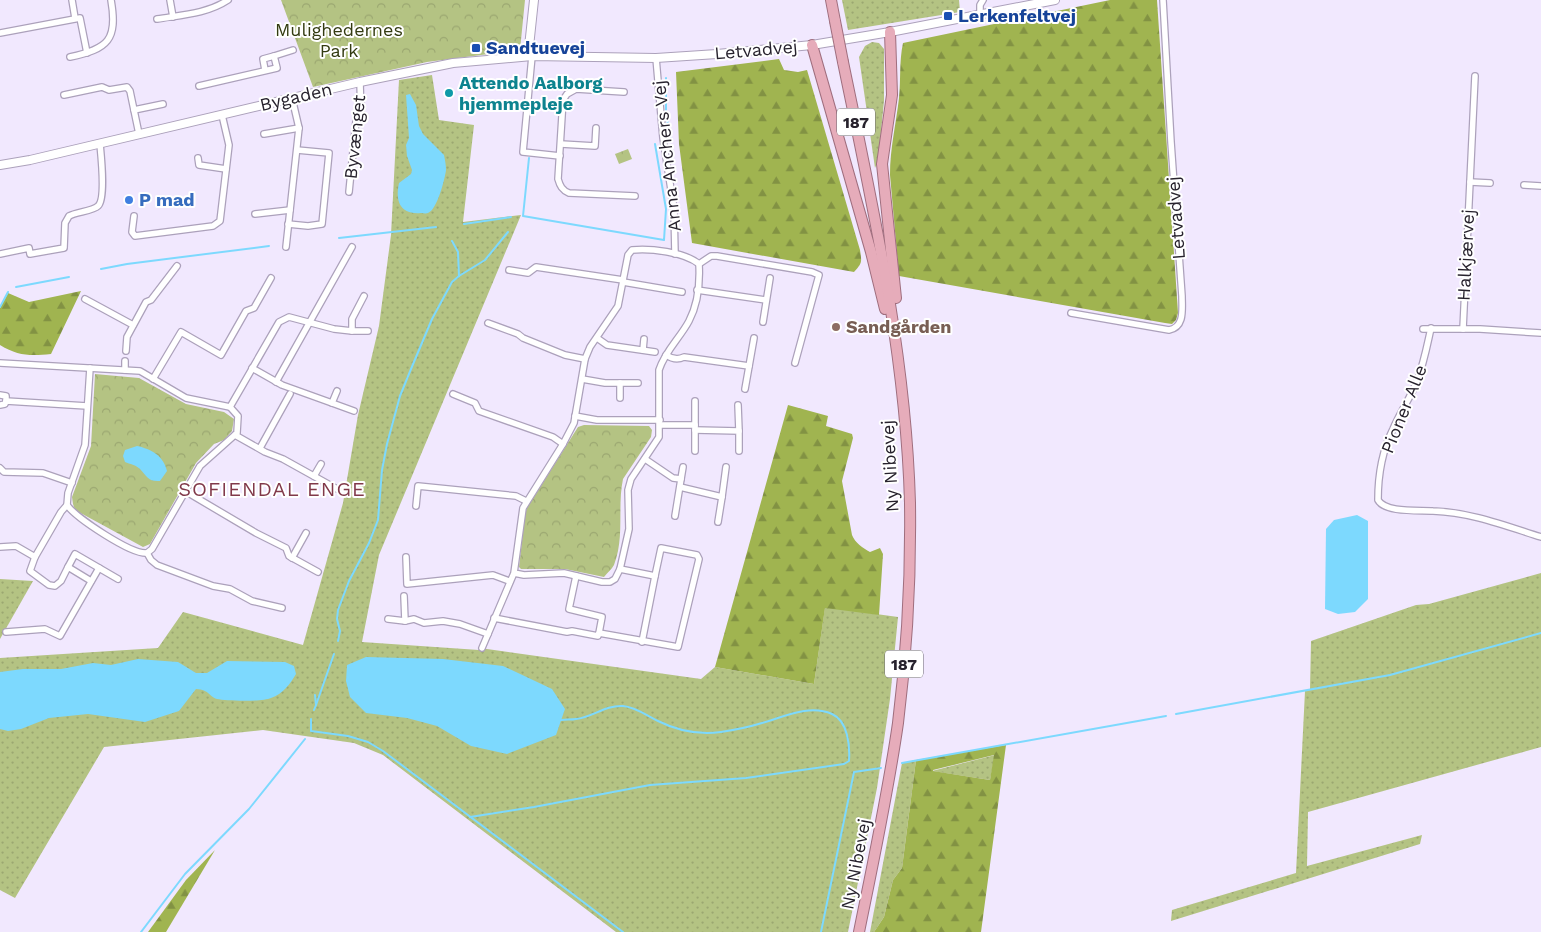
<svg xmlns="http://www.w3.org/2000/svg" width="1541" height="932" viewBox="0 0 1541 932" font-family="'Work Sans',sans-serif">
<defs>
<pattern id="grass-dots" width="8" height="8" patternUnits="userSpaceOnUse" patternTransform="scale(1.25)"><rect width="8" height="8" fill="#b4c383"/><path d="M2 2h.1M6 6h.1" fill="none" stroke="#9ba771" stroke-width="1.8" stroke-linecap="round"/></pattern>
<pattern id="forest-firs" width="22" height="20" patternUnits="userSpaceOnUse" patternTransform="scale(1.25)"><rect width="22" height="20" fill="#a0b450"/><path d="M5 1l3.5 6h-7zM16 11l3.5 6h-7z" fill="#829243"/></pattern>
<pattern id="park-crowns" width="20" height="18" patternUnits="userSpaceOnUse" patternTransform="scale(1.25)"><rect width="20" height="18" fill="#b4c383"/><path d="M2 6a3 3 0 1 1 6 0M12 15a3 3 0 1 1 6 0" fill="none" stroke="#9ba771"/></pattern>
</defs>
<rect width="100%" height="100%" fill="#f1e8fe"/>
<g fill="url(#grass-dots)">
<path d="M842,0H959L960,12L848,30Z"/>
<path d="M872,42L879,43L884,49V101L878,161L875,168L859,57L865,46Z"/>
<path d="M432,75L439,120L474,125L463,222L521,215L379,555L362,642L479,650L480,648L487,649L701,679L715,667L814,684L825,607L898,617L890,699L877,788L848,932H616L383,755L354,743L263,730L104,747L15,898L0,890V658L158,648L183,612L303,645L343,503L358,415L379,326L391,235L399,80Z"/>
<path d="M1541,573V747L1308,812L1307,866L1422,835L1420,844L1171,921L1172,910L1296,873L1305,691L1310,690L1311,641L1416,605L1429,604Z"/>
<path d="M0,579L33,581L0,639Z"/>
<path d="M995,755L990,780L932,771Z"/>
<path d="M916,760L902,868L893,880L884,917L874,932H870L902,763Z"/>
</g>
<g fill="url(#forest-firs)" fill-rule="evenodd">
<path d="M1110,0H1157L1178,313L1176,320L1172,324L1165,323L899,276L890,175C890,148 896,124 899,98C901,79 899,62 903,43Z"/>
<path d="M779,59L784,70L798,72L807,70L860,250C862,263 862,263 854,272L692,243L679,144L676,72Z"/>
<path d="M81,291L51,354C30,356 18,356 0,345V308L8,293L29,302Z"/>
<path d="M788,405L828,416L826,426L852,434L853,438L842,481L852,535C855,543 863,548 870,552L880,548L883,554L879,615L825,608L814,684L715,667Z"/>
<path d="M1006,745L981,932H874L884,917L893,880L902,868L916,760ZM994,755L990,780L933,771V770Z"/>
<path d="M215,850L166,932H148L186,880Z"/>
</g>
<g fill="url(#park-crowns)">
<path d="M281,0H525L520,50L427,62L313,87Z"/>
<path d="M628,149L632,159L619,164L615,154Z"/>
<path d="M95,374L139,378L186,404L224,412L234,419L232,431L224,440L214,444L196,463L150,544L143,547L75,510L73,504L72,497L91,446Z"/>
<path d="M584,425L649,426L652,430L651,437L623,479C617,507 625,537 614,565C612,569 607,573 604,577L565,569H521L519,567L525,514L527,508L578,427Z"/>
</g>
<g fill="#7dd9fe">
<path d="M410,94L416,105L419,126L423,134L444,155C445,160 446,165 446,170C445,179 437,210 428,213C426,214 423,213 421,213C400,215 395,201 399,183L411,174L412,170L407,156L406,145L409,138L406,95Z"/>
<path d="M137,446C151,449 164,456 167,471L160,481C148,482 147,476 140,469C136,465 130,464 125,462L123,456L125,450Z"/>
<path d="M1357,515L1368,521V599L1355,612L1338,614L1325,609L1326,529L1334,520Z"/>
<path d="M366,657L443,659L503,666L552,689L565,709L556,735L507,754L471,746L437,726L407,718L366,713L350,697L346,681L347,665Z"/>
<path d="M138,659L178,662L196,673H207L227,661L285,662L294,666L296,674C290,684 283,694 271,698C262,702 226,701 217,699C208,696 210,690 196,689L179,711L145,722L88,714L49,718L21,729L8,731L0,729V672L23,669H61L93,663L111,665Z"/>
</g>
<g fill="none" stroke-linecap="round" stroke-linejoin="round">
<g stroke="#7dd9fe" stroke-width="2">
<path d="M666,78V113L671,142"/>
<path d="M529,158L523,216L664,240L666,209L655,144"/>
<path d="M464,224L511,217"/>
<path d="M339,238L436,227"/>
<path d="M452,241L458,252L459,276"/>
<path d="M101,269L127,264L269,246"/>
<path d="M16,287L69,277"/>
<path d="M0,307L8,292"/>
<path d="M338,641L340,631L337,619L338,610L349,581L369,543L378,520L382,470L387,444L400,396L411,369L432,319L452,282L459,276L485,260L508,232"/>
<path d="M316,705L334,654"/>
<path d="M314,710L316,705L315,695"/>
<path d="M1176,714L1390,675L1541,633"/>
<path d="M311,719V731L348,736L368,742L383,751L623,932"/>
<path d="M902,763L1166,716"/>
<path d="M470,817L534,807L650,785L746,778L844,764L849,761C850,746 848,721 832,714C809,704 784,717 762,723C749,727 734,730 721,732C699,735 678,731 658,721C647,716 636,707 623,706C605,705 593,717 576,719C571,720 566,719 561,720"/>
<path d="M141,932L185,874L249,809L305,739"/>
<path d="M821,932L854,772L881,768"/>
</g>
<g stroke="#aca1bb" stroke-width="8">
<g id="minor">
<path d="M72,0L75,18"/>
<path d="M170,0L173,17"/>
<path d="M980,15V5L983,0"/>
<path d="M157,19C181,15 207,14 228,0"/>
<path d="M0,33L80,18L87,53"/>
<path d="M274,56L293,50"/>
<path d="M532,56L523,152L560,156"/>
<path d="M70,57C108,49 118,40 111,0"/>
<path d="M656,58L663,138L674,209L675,254"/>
<path d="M199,86L277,68L274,56L263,59L265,70"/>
<path d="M624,92L576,89L567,94L563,100L558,179C560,186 562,190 569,193L635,196"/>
<path d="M64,95L102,87L109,90L127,87L130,91L139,134"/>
<path d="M134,110L163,104"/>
<path d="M264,134L299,128"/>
<path d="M561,144L595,146L596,128"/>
<path d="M198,158L199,165L226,169"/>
<path d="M1470,182L1490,183"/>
<path d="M1524,185L1541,186"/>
<path d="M349,192L356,121L361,117L360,82"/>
<path d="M255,214L290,210"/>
<path d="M134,216L132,232L135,236L213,226L220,221L229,145L222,115"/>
<path d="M288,224L308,226L322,224L329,153L297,150"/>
<path d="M286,247L299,128L292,98"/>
<path d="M0,254L29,248L30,254L64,248L65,223L69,216C76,212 93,211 98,206C106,199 101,155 100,144"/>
<path d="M699,264L711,256H717L812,272L819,275L795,363"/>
<path d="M509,270L528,273L536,267L623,280"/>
<path d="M623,282L682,292"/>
<path d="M697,290L766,300"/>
<path d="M85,299L133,325"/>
<path d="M1071,313L1169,330C1185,327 1182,309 1182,296L1171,142L1163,0"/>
<path d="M763,322L770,278"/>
<path d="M488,323L518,334L523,338L565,355L585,359"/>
<path d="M1431,328C1427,346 1424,363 1417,381C1411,397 1400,412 1393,429C1382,451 1378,476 1378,500C1385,513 1419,510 1433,511C1470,512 1506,526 1541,537"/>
<path d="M1423,329H1480L1541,333"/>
<path d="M1463,329L1475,76"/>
<path d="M352,331H368"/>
<path d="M597,338L607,345L655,352"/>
<path d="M643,350L644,339"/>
<path d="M126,351L127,337L146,302L151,300L177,266"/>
<path d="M666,355C672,359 678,360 684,357L749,366"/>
<path d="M0,363L140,371L186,398L230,407L238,416L237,433L200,466L152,549L147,553C132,555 76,518 67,505"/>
<path d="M90,368L85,445L68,493L67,505L61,512L35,557L30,571L49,585L55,586L61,581L68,567L91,581"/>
<path d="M252,368L282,385L332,403L337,391"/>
<path d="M125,370V361"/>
<path d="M153,379L181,332L221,355L246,311L254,308L271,278"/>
<path d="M582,379L605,383H638"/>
<path d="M276,382L352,247"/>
<path d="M745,389L754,338"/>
<path d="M453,394L475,403L479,411L553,437L563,444"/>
<path d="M0,395L6,396V401"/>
<path d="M620,398V383"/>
<path d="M695,401V425"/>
<path d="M332,403L354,411"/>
<path d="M0,405L5,404L6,401L87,406"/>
<path d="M738,405L739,431"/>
<path d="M230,407L279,322L289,317L334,329L352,331V319L364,296"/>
<path d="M575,416L597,420H660"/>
<path d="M660,425H695V451"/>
<path d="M695,430L739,431V451"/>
<path d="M235,435L265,452L283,459L337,489"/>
<path d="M260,448L290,394"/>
<path d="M645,459L673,478L681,479L675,516"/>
<path d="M0,468L4,472L43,473L72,483"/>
<path d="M314,476L321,464"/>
<path d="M681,479L683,467"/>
<path d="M680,487L722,497L726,467"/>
<path d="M185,491L256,533L286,548L289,556L318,572"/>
<path d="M416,506L418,486L516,496L526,501"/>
<path d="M718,522L722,497"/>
<path d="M0,547L16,546L35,557"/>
<path d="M147,553L151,560L157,565L213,586L230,589L252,601L282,608"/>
<path d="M406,557L407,584L493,575L509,581"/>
<path d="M292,558L306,533"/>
<path d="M68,567L75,554L118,579"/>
<path d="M576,576L569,609L602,617L599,633"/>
<path d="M404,596L405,621"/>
<path d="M494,618L567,632L572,631L598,636L599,633L678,647L699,559L697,555L661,548L655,576L620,569"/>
<path d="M388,619L405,621L414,619L424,623L443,621L460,624L488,634"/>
<path d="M6,632L45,629L60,636L99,568"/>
<path d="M642,642L655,576"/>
<path d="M482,648L514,573L523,508L563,444L574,423L585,359L590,347L618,306L628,255L632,250C649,248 685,252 699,264C700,282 698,304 689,321C680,338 665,351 659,370V437L631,479L628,490L629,529L620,569L615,579L610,582H602L564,573L524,575L514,573"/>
</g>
</g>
<g stroke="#aca1bb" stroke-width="10">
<g id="tertiary">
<path d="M528,56L534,0"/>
<path d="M0,165L30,160L360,82L453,63L532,56L656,58L717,54L812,45L890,32L1055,0"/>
</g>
</g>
<g stroke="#9f6e7e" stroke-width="12">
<g id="trunk">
<path d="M831,0L835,21"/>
<path d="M890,32L892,95L882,164L896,298"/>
<path d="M812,45L871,252L885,309"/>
<path d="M843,62C873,208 906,354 910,503C911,577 907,651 898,723C888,793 873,863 859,932"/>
</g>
</g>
<use href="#minor" stroke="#fff" stroke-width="5.5"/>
<use href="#tertiary" stroke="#fff" stroke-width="8"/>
<use href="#trunk" stroke="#e6acba" stroke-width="10"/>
<g stroke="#9f6e7e" stroke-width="12" stroke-linecap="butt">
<path id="trunk-bridge" d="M835,21L843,62"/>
</g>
<use href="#trunk-bridge" stroke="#e6acba" stroke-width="10"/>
</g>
<g fill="#1a4fb4" stroke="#fff" stroke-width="2">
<rect x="943" y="11" width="10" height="10" rx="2.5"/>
<rect x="471" y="43" width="10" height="10" rx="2.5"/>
</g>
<circle fill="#0f9aa8" stroke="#fff" stroke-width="2" cx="449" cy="93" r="5"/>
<circle fill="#3f7fe0" stroke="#fff" stroke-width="2" cx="129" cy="200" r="5"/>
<circle fill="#8d6e63" stroke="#fff" stroke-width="2" cx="836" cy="327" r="5"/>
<g text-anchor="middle" stroke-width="4" stroke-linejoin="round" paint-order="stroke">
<g fill="#fff" stroke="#68646c" stroke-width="1">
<rect x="837" y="108.5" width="38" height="27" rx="4"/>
<rect x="885" y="650.5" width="38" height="27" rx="4"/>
</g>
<g font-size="16" font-weight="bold" fill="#27222d">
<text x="856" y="128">187</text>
<text x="904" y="670">187</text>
</g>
<g font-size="18" font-weight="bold" fill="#164399" stroke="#fff" text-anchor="start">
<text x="958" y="22">Lerkenfeltvej</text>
<text x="486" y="54">Sandtuevej</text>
</g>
<g font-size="18" fill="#333b11" stroke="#fff">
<text x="339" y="36">Mulighedernes<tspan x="339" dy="21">Park</tspan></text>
</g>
<g font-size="18" fill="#27222d" stroke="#fff">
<text transform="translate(756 50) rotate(-5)" y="6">Letvadvej</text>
<text transform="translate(296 97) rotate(-13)" y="6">Bygaden</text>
<text transform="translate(355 137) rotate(-84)" y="6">Byvænget</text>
<text transform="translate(667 156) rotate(-96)" y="6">Anna Anchers Vej</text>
<text transform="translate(1176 218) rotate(-94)" y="6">Letvadvej</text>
<text transform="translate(1466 255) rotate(-87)" y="6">Halkjærvej</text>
<text transform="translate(1404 409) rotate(-68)" y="6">Pioner Alle</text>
<text transform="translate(890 466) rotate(-93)" y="6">Ny Nibevej</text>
<text transform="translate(856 864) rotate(-79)" y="6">Ny Nibevej</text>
</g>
<g font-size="18" font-weight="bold" fill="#0d838f" stroke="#fff" text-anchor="start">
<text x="459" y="89">Attendo Aalborg<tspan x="459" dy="21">hjemmepleje</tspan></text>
</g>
<g font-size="18" font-weight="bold" fill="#366cbe" stroke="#fff" text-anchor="start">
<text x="139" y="206">P mad</text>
</g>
<g font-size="18" font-weight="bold" fill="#785e54" stroke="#fff" text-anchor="start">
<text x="846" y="333">Sandgården</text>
</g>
<g font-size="20" letter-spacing="1" fill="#81394a" stroke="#fff">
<text x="272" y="496">SOFIENDAL ENGE</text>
</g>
</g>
</svg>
